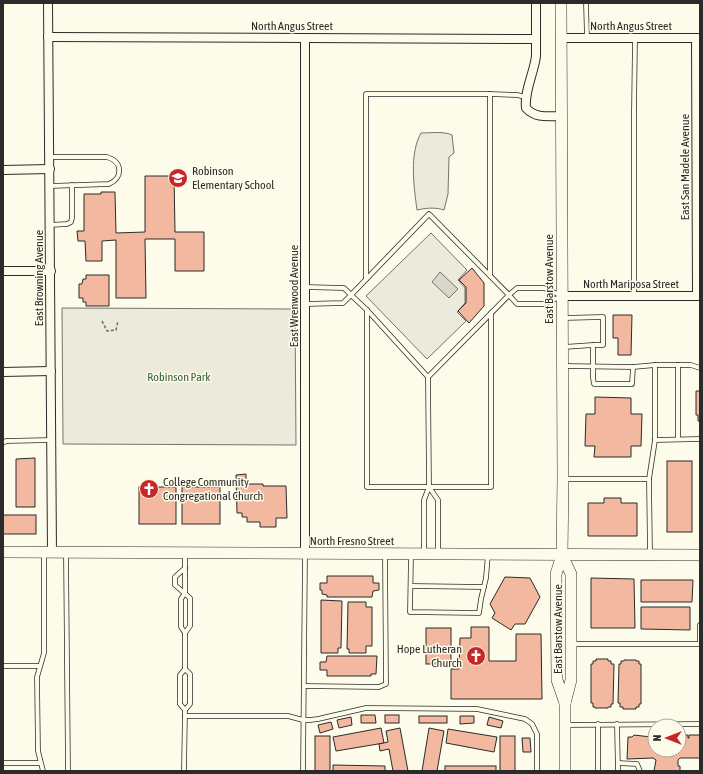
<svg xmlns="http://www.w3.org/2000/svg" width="703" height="774" viewBox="0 0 703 774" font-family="'Asap Condensed',sans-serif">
<rect width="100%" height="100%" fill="#fdfbea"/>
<g fill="#ecebdb" stroke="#74746e">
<path d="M421,133C430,133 444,131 452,135L454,153L449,157L448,194L444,210C435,207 426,208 417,210C414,187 409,154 421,133Z"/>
<path d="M431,233L467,270L458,280L465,288V303L457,312L466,321L427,359L366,296Z"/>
<path d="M62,308L295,309L296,445L63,444Z"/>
</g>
<path fill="#d8d7c9" stroke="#74746e" d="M440,272L458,289L449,298L432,282Z"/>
<g fill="#f2b8a0" stroke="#2b2b2b">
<path d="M145,176H174L175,232H204V271H175V239H145L146,298H116V240L102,241V261H86L85,241H78L77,231H84V194H101V192H115L116,233L145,232Z"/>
<path d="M472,268L484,283V306L469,323L458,311L466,303V287L459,280Z"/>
<path d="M86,275H109V306H86V302H83V298H79V284H82L83,279H86Z"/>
<path d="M613,315H632L631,355H618V338H613Z"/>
<path d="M696,391H700V421H698V415H696Z"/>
<path d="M595,397L631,398V414H642L641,446H631V457H594L595,446H585L586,414H595Z"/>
<path d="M35,458V507H16V459Z"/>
<rect x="667" y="461" width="25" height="71"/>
<path d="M246,474V484H263V486H286L287,518H276V527H260V522H247V517H242V513H237L236,475Z"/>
<rect x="139" y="487" width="37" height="37"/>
<rect x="182" y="487" width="38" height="37"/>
<path d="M604,498H621V503H637V536H588V503H604Z"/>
<rect x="3" y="515" width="33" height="19"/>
<path d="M327,576H373V583H379V590L373,591L372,597H327V595L322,594V590H320V583H327Z"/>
<path d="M505,577L530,578L540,597L525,624H515L511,630L492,618L495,613L490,604Z"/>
<path d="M591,578L634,579L635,628H591Z"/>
<path d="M641,580H693L692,602H641Z"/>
<path d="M321,600L342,601L341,648H338V653H321Z"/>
<path d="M348,602H366V607H372V646H366V653H349V649H347Z"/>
<path d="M641,607H690V630L641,629Z"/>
<path d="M471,627H489V661H516V634H541L542,699H451V669H459L460,638H471Z"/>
<rect x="426" y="628" width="25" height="36"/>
<path d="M327,656H377L376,674H371V676H327V670H320V662H326Z"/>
<path d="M596,659H608V661H611V664H614L613,704H611V707H608V708H595V707H593V703H591V664H593V661H596Z"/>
<path d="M624,660H636V661H639V664H641V704H639V707H636V709H623V707H620V703H618L619,664H621V661H624Z"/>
<path d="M361,715H375L376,723H361Z"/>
<rect x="385" y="715" width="14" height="8"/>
<rect x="419" y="716" width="28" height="7"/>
<path d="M460,716H474V723L460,724Z"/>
<path d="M351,717L352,725L339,728L337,720Z"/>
<path d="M489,717L503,721L501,728L487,725Z"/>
<path d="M331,722L333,729L320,733L318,725Z"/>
<path d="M381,728L384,743L336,751L333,737Z"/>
<path d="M400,728L408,771H393L389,749L380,751L379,744L388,742L386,731Z"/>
<path d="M429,728L444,731L437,771H422Z"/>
<path d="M448,729L497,737L494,752L446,743Z"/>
<path d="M634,735L651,737V735H655V750H679V735H688V738H689V735H700V758H680L678,760V766H680V771H654L656,760L653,758L627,759L628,737H632Z"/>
<rect x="315" y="736" width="15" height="35"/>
<rect x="500" y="736" width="15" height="35"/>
<path d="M522,738H530L531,752H523Z"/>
<path d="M333,765L385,766V771H333Z"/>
<rect x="445" y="766" width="51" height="5"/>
</g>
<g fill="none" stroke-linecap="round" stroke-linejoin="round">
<g stroke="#2b2b2b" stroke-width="5.5">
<g id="service">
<path d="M586,3L587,38"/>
<path d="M490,94L517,95L526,97"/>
<path d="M50,157H107C123,162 123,178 109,184L50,186"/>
<path d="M429,214L509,295L428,377L367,310L351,295Z"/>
<path d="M50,225L67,224L71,222L72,218V185"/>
<path d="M366,279V94H490V275"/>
<path d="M305,287L344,288L351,295L343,303L306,304"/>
<path d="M517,288H544L562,296L544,304H517L509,295Z"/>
<path d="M634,295V111L635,38"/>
<path d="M367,310V487H491V313"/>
<path d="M563,318L603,317V345H593"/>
<path d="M564,347L593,345V378L594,384H632L633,367"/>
<path d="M678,365V439"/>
<path d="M564,366L633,367L655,365"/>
<path d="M700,368L691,365H655V440L700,439"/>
<path d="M3,443L6,441L52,440"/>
<path d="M564,479H649"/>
<path d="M429,487L438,500V552"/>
<path d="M66,553L68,771"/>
<path d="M424,553V500L429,487L428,377"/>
<path d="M650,554L649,479L655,440"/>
<path d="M185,555V593L181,599V627L185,633V669L190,674V704L185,710"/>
<path d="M411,555L410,612L479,613L481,599L486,578L488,554"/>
<path d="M185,568L175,577V585L190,598V626L185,633"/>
<path d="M411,586L484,587"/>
<path d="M573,644H700V625"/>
<path d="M3,666H39"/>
<path d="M304,686L379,687L386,684L385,554"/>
<path d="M185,716H288L303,720H310L318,719L366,708L477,709L525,719L532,724L537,734V771"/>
<path d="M598,724V771"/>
<path d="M617,724L618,771"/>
<path d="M566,725L700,724"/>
<path d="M3,763H40"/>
<path d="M618,763L637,764L640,771"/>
<path d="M43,771L38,751L37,677L44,653V553"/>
<path d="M184,771L185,710L180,704V675L185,669"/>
<path d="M303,771L305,554"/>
</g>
</g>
<g stroke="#2b2b2b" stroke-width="10">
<g id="minor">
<path d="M48,3L52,553"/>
<path d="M536,3V56C534,73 524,91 526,108C536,119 549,116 562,116"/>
<path d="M48,37L536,39"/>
<path d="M305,38V553"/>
<path d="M562,38H700"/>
<path d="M696,38L697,296"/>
<path d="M3,170L50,169"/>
<path d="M3,271H51"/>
<path d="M562,296H700"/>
<path d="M3,372L51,371"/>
</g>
</g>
<g stroke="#2b2b2b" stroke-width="12">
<g id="secondary">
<path d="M561,3L563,479L562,555L556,574L557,680L565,703V771"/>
<path d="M3,552L700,555"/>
<path d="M562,555L571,574V680L565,703"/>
</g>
</g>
<path stroke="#6a6964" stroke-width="1.5" stroke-dasharray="3 2" stroke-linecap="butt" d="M102,321L107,331L116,330L118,321"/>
<use href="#service" stroke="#fdfbea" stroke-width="4"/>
<use href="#minor" stroke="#fdfbea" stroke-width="8"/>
<use href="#secondary" stroke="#fdfbea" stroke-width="11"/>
</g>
<defs>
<g id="school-disc" transform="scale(1)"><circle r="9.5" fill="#c62828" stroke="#fdfbea"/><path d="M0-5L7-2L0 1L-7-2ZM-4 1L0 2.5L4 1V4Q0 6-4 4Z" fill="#fff"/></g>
<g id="church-disc" transform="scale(1)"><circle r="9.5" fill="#c62828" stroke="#fdfbea"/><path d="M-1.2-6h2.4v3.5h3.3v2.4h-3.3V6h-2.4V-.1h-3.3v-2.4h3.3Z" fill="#fff"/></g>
</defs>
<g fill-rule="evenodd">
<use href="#school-disc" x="178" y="178"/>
<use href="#church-disc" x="149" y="489"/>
<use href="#church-disc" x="476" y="656"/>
</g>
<g text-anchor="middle" stroke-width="3" stroke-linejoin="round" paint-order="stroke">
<g font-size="12" fill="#2b2b2b" stroke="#fdfbea">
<text x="292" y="30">North Angus Street</text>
<text x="631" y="30">North Angus Street</text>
<text transform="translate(685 167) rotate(-90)" y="4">East San Madele Avenue</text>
<text transform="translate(39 278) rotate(-90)" y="4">East Browning Avenue</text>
<text transform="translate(549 279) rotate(-90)" y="4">East Barstow Avenue</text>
<text x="631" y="288">North Mariposa Street</text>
<text transform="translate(294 296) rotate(-90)" y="4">East Wrenwood Avenue</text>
<text x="352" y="545">North Fresno Street</text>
<text transform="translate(558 629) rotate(-90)" y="4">East Barstow Avenue</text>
</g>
<g font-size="12" fill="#2b2b2b" stroke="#fdfbea" text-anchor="start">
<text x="192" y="175">Robinson<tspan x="192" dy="14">Elementary School</tspan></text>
<text x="163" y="486">College Community<tspan x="163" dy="14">Congregational Church</tspan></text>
<text x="462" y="653" text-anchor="end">Hope Lutheran<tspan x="462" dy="14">Church</tspan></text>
</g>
<g font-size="12" fill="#34623c" stroke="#fdfbea">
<text x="179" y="381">Robinson Park</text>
</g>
</g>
<rect width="703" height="774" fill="none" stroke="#2b2b2b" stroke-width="8"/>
<g transform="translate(667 738) rotate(270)"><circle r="19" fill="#fdfbea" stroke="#a9a89e"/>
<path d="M0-3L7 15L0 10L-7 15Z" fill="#c62828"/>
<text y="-6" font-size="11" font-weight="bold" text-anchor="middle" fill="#2b2b2b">N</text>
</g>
</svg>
